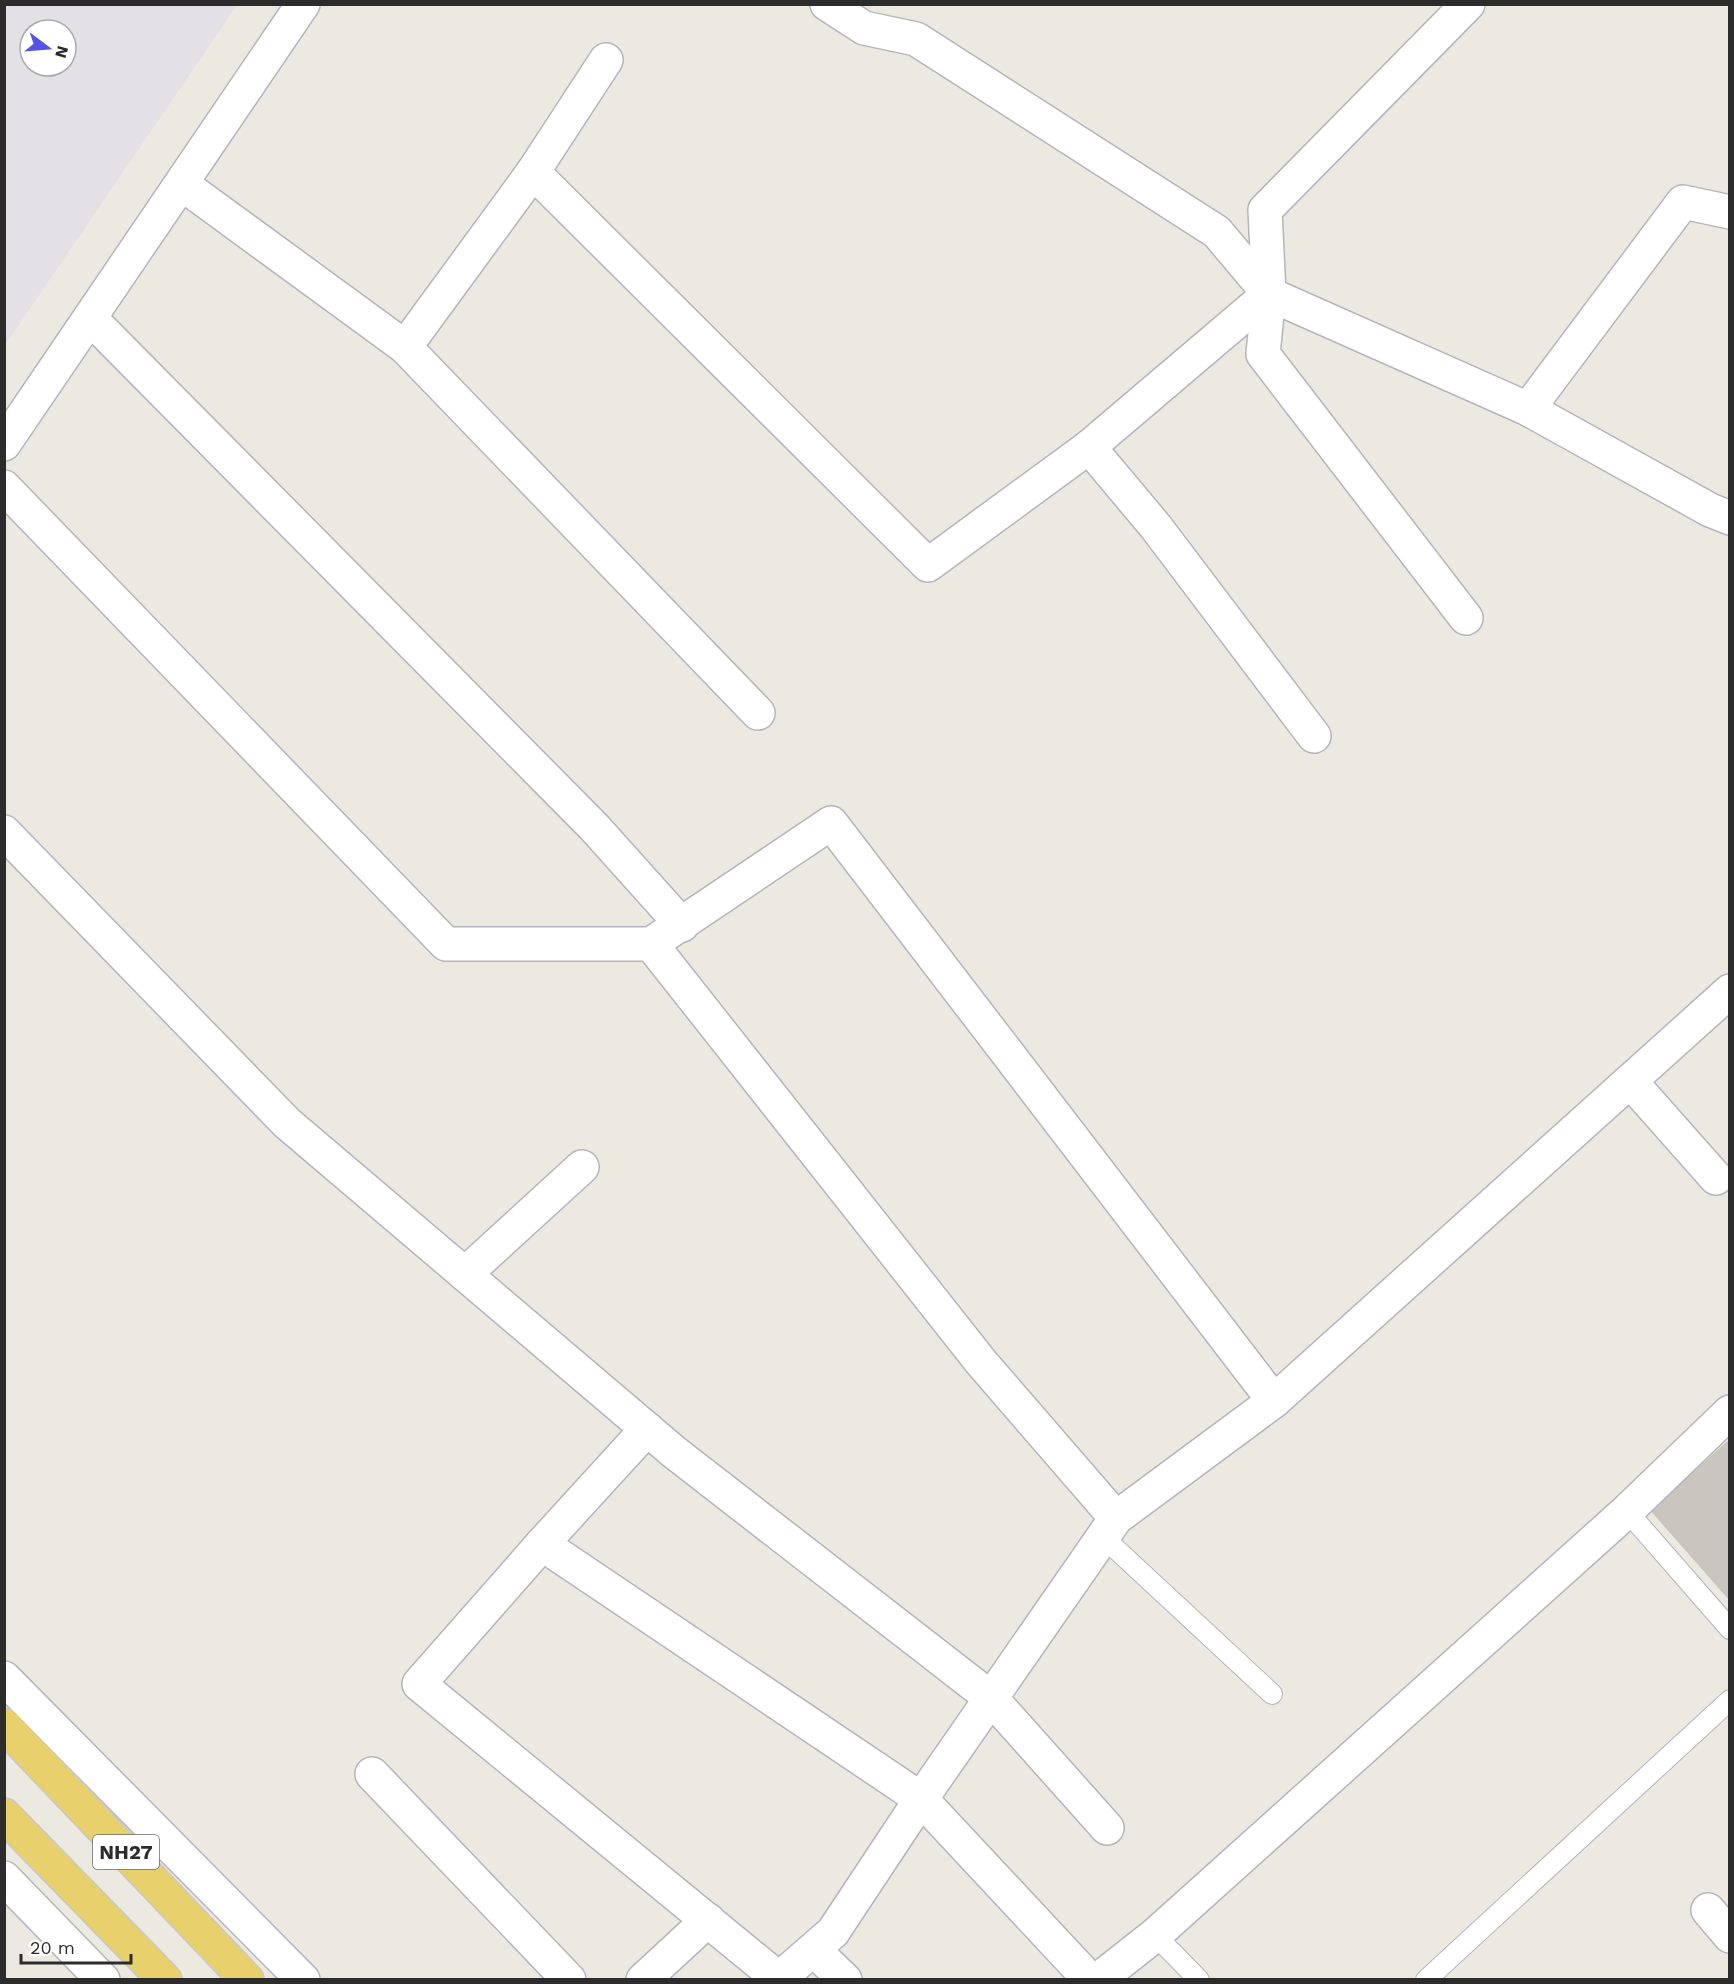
<svg xmlns="http://www.w3.org/2000/svg" width="1734" height="1984" viewBox="0 0 1734 1984" font-family="'Work Sans',sans-serif">
<rect width="100%" height="100%" fill="#eceae0"/>
<path fill="#e3e0e6" fill-rule="evenodd" d="M5,4L237,5L5,345L4,5ZM30,30H66V66H30Z"/>
<path fill="#c8c6bf" stroke="#c8c6ba" stroke-width="1.5" d="M1730,1440V1600L1651,1510Z"/>
<g fill="none" stroke-linecap="round" stroke-linejoin="round">
<g stroke="#b4b4be" stroke-width="22">
<g id="service">
<path d="M1627,1511L1730,1629"/>
<path d="M1103,1537L1272,1694"/>
<path d="M1155,1935L1199,1980"/>
<path d="M1426,1980L1730,1700"/>
</g>
</g>
<g stroke="#b4b4be" stroke-width="36">
<g id="minor">
<path d="M827,4L864,28L916,39L1217,232L1269,294L1528,409L1710,510L1730,518"/>
<path d="M533,172L928,565L1089,447L1269,294"/>
<path d="M182,184L405,347L758,713"/>
<path d="M90,318L594,827L682,925"/>
<path d="M405,347L533,172L606,60"/>
<path d="M1528,409L1683,202L1730,212"/>
<path d="M1089,447L1156,527L1314,736"/>
<path d="M4,487L446,944H651L831,823L1274,1401"/>
<path d="M1466,618L1263,354L1269,294L1265,210L1468,4"/>
<path d="M4,832L287,1123L674,1452L991,1698L1107,1828"/>
<path d="M651,944L981,1362L1116,1518"/>
<path d="M1631,1082L1716,1178"/>
<path d="M465,1274L582,1167"/>
<path d="M647,1429L542,1544L419,1684L779,1979L833,1932L921,1799L1116,1518L1274,1401L1730,991"/>
<path d="M542,1544L921,1799L1090,1980"/>
<path d="M4,1678L303,1980"/>
<path d="M372,1774L569,1980"/>
<path d="M4,1878L103,1980"/>
<path d="M1708,1910L1730,1936"/>
<path d="M814,1950L845,1980"/>
<path d="M643,1980L708,1920"/>
<path d="M1098,1980L1155,1935L1627,1511L1730,1412"/>
</g>
</g>
<g stroke="#b4b4be" stroke-width="36">
<path id="tertiary" d="M4,444L303,4"/>
</g>
<g stroke="#c8c8c8" stroke-width="36">
<g id="trunk">
<path d="M4,1725L247,1980"/>
<path d="M4,1815L165,1980"/>
</g>
</g>
<use href="#service" stroke="#fff" stroke-width="20"/>
<use href="#minor" stroke="#fff" stroke-width="33"/>
<use href="#tertiary" stroke="#fff" stroke-width="33"/>
<use href="#trunk" stroke="#e8d06c" stroke-width="33"/>
</g>
<g text-anchor="middle" stroke-width="4.5" stroke-linejoin="round" paint-order="stroke">
<rect fill="#fff" stroke="#6b6b6b" stroke-width="1.5" x="93" y="1835" width="66" height="34" rx="4.5"/>
<g font-size="20" font-weight="bold" fill="#2c2c2c">
<text x="126" y="1859">NH27</text>
</g>
</g>
<rect width="1734" height="1984" fill="none" stroke="#2c2c2c" stroke-width="12"/>
<g transform="translate(48 48) rotate(106)"><circle r="28" fill="#ffffff" stroke="#ababab" stroke-width="1.5"/>
<path d="M0-4.5L10 22L0 15L-10 22Z" fill="#5652e7"/>
<text y="-9" font-size="16" font-weight="bold" text-anchor="middle" fill="#2c2c2c">N</text>
</g>
<path d="M21 1954v9h110v-9" fill="none" stroke="#2c2c2c" stroke-width="3"/>
<text x="30" y="1954" font-size="18" fill="#2c2c2c" stroke="#ffffff" stroke-width="4.5" paint-order="stroke">20 m</text>
</svg>
